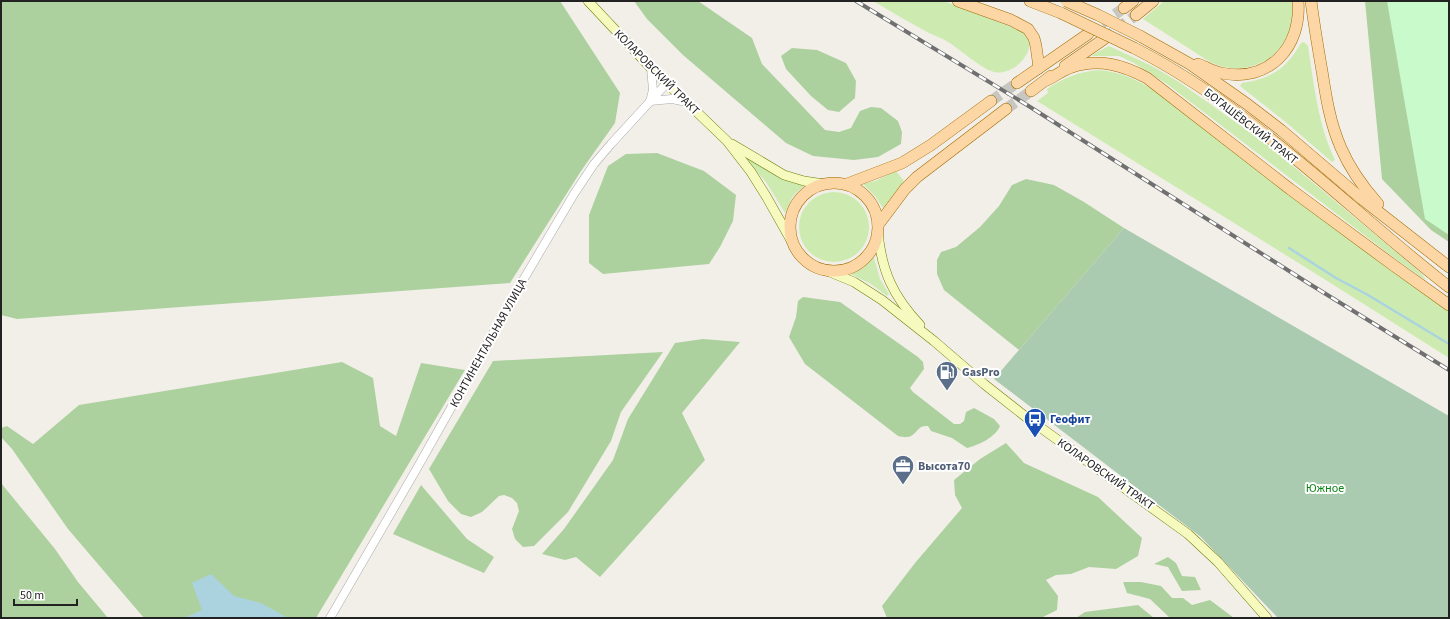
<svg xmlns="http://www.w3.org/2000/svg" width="1450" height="619" viewBox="0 0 1450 619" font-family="'Source Sans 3',sans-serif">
<rect width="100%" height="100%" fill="#f2efe9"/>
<g fill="#cdebb0">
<path d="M873,1H944L1021,31C1044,46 1014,77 994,72C980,68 961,50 948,42C942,38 935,36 929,33C910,23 892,12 873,1Z"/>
<path d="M1164,1H1292C1292,5 1293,9 1294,13C1294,20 1291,28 1288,34C1275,65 1240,77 1210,62L1143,19Z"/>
<path d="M1304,42L1308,46C1314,84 1318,125 1335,160L1332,162L1288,124L1240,86L1242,83C1272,78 1286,69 1301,43Z"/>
<path d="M1109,46L1152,66L1179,82L1268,145L1421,273L1427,281L1397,260L1167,84L1134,63L1119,56H1093L1092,55Z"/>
<path d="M1098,70C1122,72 1141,81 1161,95C1256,169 1350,243 1449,311V358L1313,272L1037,101L1048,93L1047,89C1063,78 1078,72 1098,70Z"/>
<path d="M738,151L806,184L793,196L785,213L766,182Z"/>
<path d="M896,171L904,181L883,208L875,196L863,184L875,181Z"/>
<circle cx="834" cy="227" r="35"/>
<path d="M874,258L880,279L889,294L887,296L871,284L851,274L862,269Z"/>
</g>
<g fill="#add19e">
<path d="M1,1H560L620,93L615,123L581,171L510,283L17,319L1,315Z"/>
<path d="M634,1H698L752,38L762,64L825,130L839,132L851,128L860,111L871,107L881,108L898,121L902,132L901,144L878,157L854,160L813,156L786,143L683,55L647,19Z"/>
<path d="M1365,1H1449V242L1431,230L1382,179Z"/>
<path d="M792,48L817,50L846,63L856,81L855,98L839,112L828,110L811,96L786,69L781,56Z"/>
<path d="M657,153L704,171L736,195L733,221L720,247L709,264L603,274L589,263V215L608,166L626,154Z"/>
<path d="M1026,179L1054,185L1084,202L1124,228L1019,350L944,290L937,274V260L941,252L956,247L980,227L999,206L1012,185Z"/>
<path d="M803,297L840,302L918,357L923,362L924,369L910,388L913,392L954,424H960L964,421L966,412L974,408L994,419L1000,426C995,438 978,445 967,448L952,438L931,431L928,426C918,425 918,432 911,436C907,438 902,437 898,436L805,364L789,337L796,317L798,301Z"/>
<path d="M703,339L740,342L682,413L705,460L600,577L576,557L565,560L542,554L564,529L613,460L628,419L675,343Z"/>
<path d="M663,352L621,412L611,441L568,512L534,546L523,547L515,539L512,529L519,511L517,503L512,498L504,495L499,496L482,512L471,517L461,514L448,501L429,469L493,361Z"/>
<path d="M342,362L373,378L380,426L396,436L421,363L465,370L316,618H144L68,529L12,449L1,437V428L7,426L33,444L79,405Z"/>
<path d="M1006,443L1024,463L1098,497L1142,538L1138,556L1116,569L1089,567L1071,574L1056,575L1046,580L1058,596L1057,610L1041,618H1021L1020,617V618H887L882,606L915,563L962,508L955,495L954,480L980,459Z"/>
<path d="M1,483L55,549L78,582L108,618H1Z"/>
<path d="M421,485L467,539L494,557L484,573L393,534Z"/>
<path d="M1168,557L1176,563L1182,576L1195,577L1201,590L1182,591L1168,567L1154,564Z"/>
<path d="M1123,582H1141L1161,586L1172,598H1183L1192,605L1210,600L1234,618H1170L1150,599L1127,593Z"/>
<path d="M1138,605L1154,618H1076L1085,612Z"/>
</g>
<path fill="#aacbaf" d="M1124,228L1449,416V618H1278L1201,537L994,379Z"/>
<path fill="#c8facc" d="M1387,1H1449V235L1425,219Z"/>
<path fill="#aad3df" d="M211,574L234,596L261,603L288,618H184L202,610L192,583Z"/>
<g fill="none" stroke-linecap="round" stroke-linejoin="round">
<path stroke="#aad3df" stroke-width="2.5" d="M1289,248L1336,278L1368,295L1449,344"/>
<g stroke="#c8c6c1" stroke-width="11" stroke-dasharray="11 5.5" stroke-linecap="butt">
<path d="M1088,33L1124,8"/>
<path d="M1104,39L1136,15"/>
<path d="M991,101L1017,83"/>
<path d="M1006,109L1031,91"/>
</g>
<g stroke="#a9a9a9" stroke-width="9">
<g id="tertiary">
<path d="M651,98L653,90L651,68"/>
<path d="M650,101L672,99L687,102"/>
<path d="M330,618L416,470L522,282L574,194L594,164L611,144L667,83"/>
</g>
</g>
<g stroke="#707d05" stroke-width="10">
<g id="secondary">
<path d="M588,1L651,68L727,141L751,172L766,196L792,242"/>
<path d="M732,144L784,175L804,181L824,184"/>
<path d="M878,233C882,272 893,296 920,325"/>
<path d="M825,270L854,282L882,300L934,341L984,384L1026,417L1188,534L1218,562L1267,618"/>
</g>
</g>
<g stroke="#a06b00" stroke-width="12">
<g id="primary">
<path d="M958,1L1011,20L1028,29L1034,38L1036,46L1039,68"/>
<path d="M1030,1L1061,13"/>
<path d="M1311,1C1314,24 1318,48 1322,71C1326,97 1330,123 1341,148C1350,169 1363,187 1378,204"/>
<path d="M1124,8L1133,1"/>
<path d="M1136,15L1153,1"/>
<path d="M1140,36L1190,64L1247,104L1281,130L1362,199L1449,267"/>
<path d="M1134,48C1251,107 1346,207 1449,287"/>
<path d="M1198,64C1206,67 1214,72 1221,73C1269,83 1302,47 1298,1"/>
<path d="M1065,66L1104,39"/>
<path d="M1047,80C1055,76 1063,70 1072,67C1099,58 1123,65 1147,78L1290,189L1393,265L1449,305"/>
<path d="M1017,83L1088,34"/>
<path d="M1031,91L1051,76"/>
<circle cx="834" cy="227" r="44"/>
<path d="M847,184L902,163L931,145L991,101"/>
<path d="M878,225L905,189L917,177L1006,109"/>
</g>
</g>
<use href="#tertiary" stroke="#fff" stroke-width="8"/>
<use href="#secondary" stroke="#f7fabf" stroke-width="9"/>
<use href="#primary" stroke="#fcd6a4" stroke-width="11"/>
<g stroke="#707070" stroke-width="4">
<path id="rail" d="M856,1L1027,105L1308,283L1449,370"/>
</g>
<use href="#rail" stroke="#fff" stroke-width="2.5" stroke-dasharray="8" stroke-linecap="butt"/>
<g stroke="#a06b00" stroke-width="12" stroke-linecap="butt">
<g id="primary-bridge">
<path d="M1066,1L1098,15L1140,36"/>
<path d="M1061,13L1134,48"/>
</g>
</g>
<use href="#primary-bridge" stroke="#fcd6a4" stroke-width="11"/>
</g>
<defs>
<g id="fuel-pin" transform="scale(1.15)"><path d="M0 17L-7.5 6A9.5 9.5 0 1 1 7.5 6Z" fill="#5c6f8a" stroke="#fff"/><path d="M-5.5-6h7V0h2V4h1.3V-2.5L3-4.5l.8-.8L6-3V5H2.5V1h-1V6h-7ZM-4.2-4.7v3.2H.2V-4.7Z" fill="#fff"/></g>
<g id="bus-pin" transform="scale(1.15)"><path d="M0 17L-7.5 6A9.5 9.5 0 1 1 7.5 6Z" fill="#1a4fb4" stroke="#fff"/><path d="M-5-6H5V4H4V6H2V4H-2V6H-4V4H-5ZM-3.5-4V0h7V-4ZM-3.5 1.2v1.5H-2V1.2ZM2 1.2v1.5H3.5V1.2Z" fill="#fff"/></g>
<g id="office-pin" transform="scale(1.15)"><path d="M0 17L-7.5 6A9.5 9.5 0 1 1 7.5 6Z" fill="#5c6f8a" stroke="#fff"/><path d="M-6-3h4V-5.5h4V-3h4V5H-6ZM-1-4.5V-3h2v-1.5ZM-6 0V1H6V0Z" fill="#fff"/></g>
</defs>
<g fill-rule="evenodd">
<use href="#fuel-pin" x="947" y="372"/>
<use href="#bus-pin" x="1035" y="419"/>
<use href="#office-pin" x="903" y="466"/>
</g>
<g text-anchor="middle" stroke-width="4" stroke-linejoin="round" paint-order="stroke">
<g font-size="12" fill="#222" stroke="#fff">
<text transform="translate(657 72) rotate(45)" y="4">КОЛАРОВСКИЙ ТРАКТ</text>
<text transform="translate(1251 126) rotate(38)" y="4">БОГАШЁВСКИЙ ТРАКТ</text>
<text transform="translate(488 343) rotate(-61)" y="4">КОНТИНЕНТАЛЬНАЯ УЛИЦА</text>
<text transform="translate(1106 474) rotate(35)" y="4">КОЛАРОВСКИЙ ТРАКТ</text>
</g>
<g font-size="12" font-weight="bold" fill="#4e5e75" stroke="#fff" text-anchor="start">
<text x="962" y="376">GasPro</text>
<text x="918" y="470">Высота70</text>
</g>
<g font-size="12" font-weight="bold" fill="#164399" stroke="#fff" text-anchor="start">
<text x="1050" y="423">Геофит</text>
</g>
<g font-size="12" fill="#0c8416" stroke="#fff">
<text x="1325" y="492">Южное</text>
</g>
</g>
<rect width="1450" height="619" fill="none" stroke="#222222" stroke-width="4"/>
<path d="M14 599v6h63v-6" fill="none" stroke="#222222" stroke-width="2"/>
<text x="20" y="599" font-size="12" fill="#222222" stroke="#ffffff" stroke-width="3" paint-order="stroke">50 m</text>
</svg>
